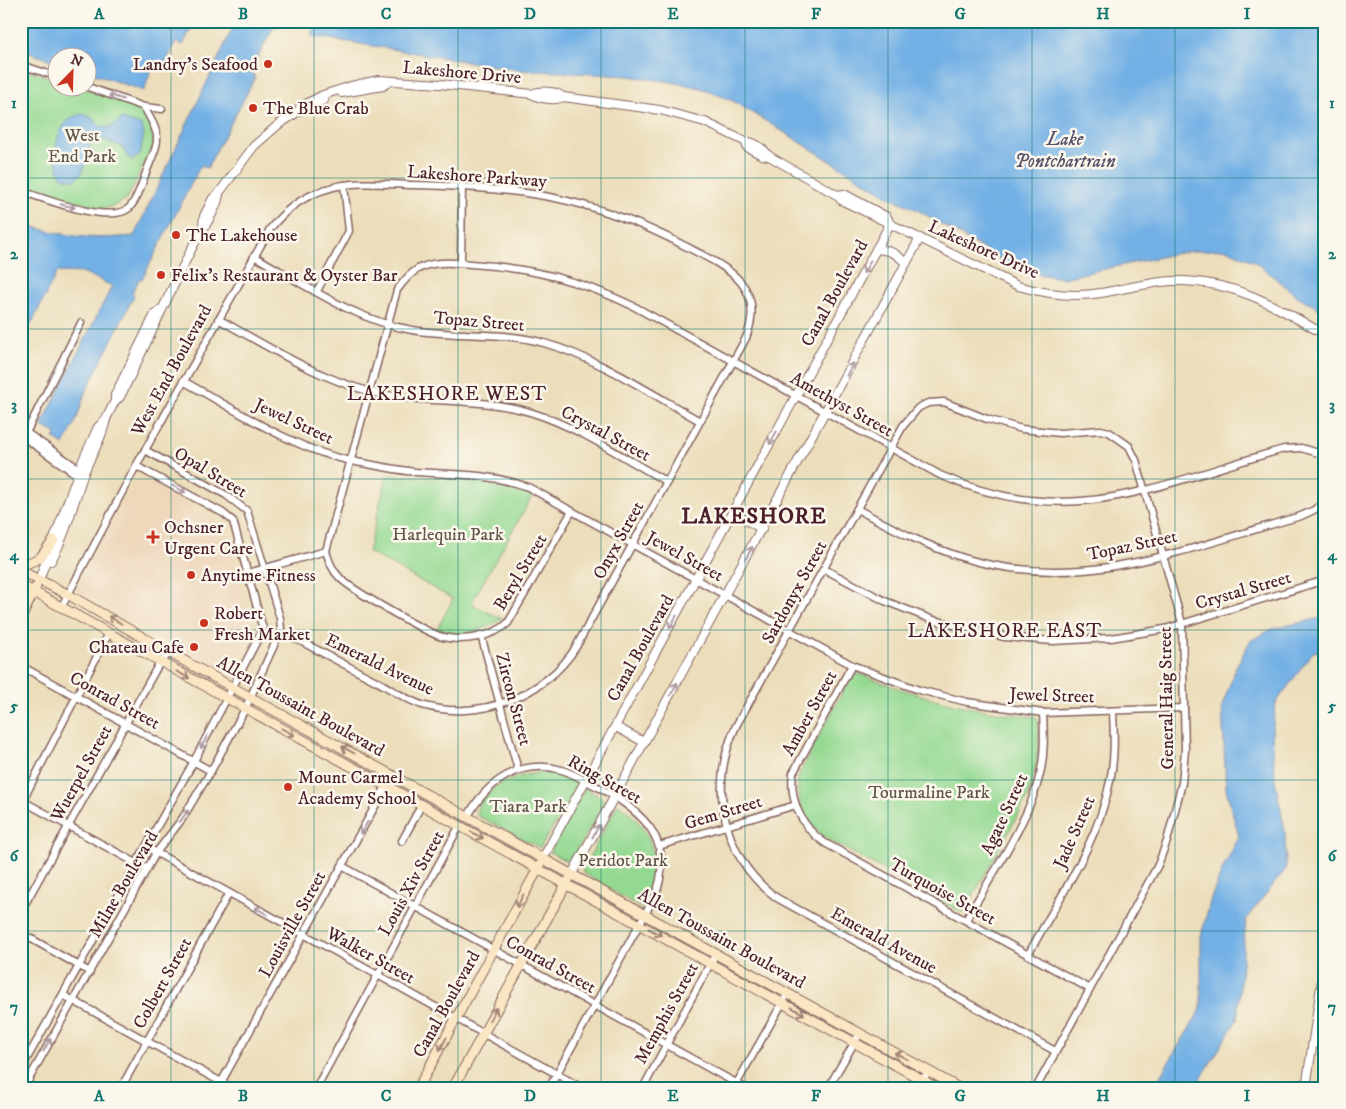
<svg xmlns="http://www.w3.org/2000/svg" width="1346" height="1109" viewBox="0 0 1346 1109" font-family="'IM FELL DW Pica',serif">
<rect width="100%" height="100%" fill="#fbf7ec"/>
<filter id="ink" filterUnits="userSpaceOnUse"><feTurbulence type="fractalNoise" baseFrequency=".02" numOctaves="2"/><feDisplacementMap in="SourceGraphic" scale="10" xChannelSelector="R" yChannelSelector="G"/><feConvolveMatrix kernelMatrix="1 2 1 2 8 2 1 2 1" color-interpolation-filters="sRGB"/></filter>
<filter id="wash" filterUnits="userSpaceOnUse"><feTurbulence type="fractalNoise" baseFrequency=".0096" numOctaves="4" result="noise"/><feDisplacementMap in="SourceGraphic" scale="20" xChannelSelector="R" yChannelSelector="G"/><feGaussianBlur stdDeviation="1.12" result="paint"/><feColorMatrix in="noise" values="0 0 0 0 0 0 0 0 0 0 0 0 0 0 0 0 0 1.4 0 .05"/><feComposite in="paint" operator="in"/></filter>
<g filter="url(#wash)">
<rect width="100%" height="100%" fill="#ecdebb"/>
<path fill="#eed7bb" d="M138,475L224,524L254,628L228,675L76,590Z"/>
<g fill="#94d992" stroke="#6f7c5e">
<path d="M21,68L57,80L58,88H81L131,104L139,109L151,123L154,144L127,199L111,207L97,208L21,184Z"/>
<path d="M387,475L485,481L533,495L473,600L474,605L502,619C482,631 458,640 436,631L453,599L368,552Z"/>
<path d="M858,673C916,697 973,711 1036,717L1038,720C1041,748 1036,773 1027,799L964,912L959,911L827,839C807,826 793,798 799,774L851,676Z"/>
<path d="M549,772L579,782V785L540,848L476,815C478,785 525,772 549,772Z"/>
<path d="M585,788L602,798L605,802L570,863L550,852Z"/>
<path d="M618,804C655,828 664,868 644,906L641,908L585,874L582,870Z"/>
</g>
<g fill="#72b0e5" stroke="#5e6888">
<path d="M21,21H195L183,45L176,42L162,70L152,67L144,91L88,72V58H58L57,62L21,50Z"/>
<path d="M236,21H281L278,27L274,26L251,70L255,78L207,168L201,165L142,279L140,278L132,292L134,296L86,391L76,421L64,445L54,439L56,433L41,426L112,286L85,273L57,272L21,345V223C65,237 88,240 134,236Z"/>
<path d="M314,21H1325V312L1297,296L1255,262L1226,249L1183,252L1063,278L1037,274L1007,263L919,211L886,195L733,101L701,88L672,82L628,76L519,70L312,36Z"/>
<path d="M83,114L92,118L101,127H111L122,119L141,125L144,133L140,155L133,160L128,157L121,146L95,137L91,140L87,160L81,174L74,180L62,177C49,157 56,117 83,114Z"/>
<path d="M1325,617V650L1313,652L1276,703L1272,733L1275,780L1285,831L1286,869L1246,919L1237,1020L1195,1088H1153L1201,1009V936L1211,898L1224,866L1239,837L1226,789L1222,706L1236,667L1250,641L1272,629Z"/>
</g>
</g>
<g filter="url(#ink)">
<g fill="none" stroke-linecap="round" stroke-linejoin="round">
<g stroke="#83625d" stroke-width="9">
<g id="minor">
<path d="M21,65L58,77"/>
<path d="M88,87L144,107L162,109"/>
<path d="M21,191C43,198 110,225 129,208C138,199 142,183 147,170C160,138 162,138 144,107"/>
<path d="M254,256C304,284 354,320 412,330C455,337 501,331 544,343C600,359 650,393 700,421"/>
<path d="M461,263L462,186"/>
<path d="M317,291L349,231L344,185"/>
<path d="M218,319C266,345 315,377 368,391C422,405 479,396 533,413C580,428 624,458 667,482"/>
<path d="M183,381C235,409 294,450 352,461C373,465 395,470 416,472C458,475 488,473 528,487L852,665L919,690L967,702L1043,713L1184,708"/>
<path d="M21,429L82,471"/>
<path d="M22,436L73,472L83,474"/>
<path d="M21,443L81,323"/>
<path d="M857,509C892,528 926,546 964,558C1083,594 1187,548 1301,516L1314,510L1325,501"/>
<path d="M326,551L397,290C403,282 410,273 418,269C434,260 454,263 471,264C532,268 580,280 635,307L940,475C1071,533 1157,484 1284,449L1301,448L1325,455"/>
<path d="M326,551C329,561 332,570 340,578C352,590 426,633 443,637C463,642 493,637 508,623L572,511"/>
<path d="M824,569L885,601L933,620L1005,637L1053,641L1111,638L1165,629L1325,580"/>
<path d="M248,573L326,551"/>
<path d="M62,606L136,466L270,229C284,211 302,197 324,190C351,180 383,184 410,185C518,187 591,196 687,247C726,267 767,285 746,338L576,647C546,696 478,722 422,705C407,700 392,690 378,682C349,667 321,652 293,637L280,634"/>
<path d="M481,635L518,770"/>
<path d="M852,665L793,773C789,801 802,828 825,843L1090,989"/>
<path d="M21,666L211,771"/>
<path d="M21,800L147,869"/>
<path d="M21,804L109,633"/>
<path d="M468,816C487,782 520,758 562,770C575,774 587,782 600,788C643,812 675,840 656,894L549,1088"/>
<path d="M402,841L422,804"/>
<path d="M659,846L796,805"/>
<path d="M146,847L582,1088"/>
<path d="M342,866L745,1088"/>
<path d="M21,911L160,662L170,653"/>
<path d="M966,920C990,877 1029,822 1040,774C1045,754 1044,733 1043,713"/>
<path d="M21,933L90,972"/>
<path d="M1028,955C1058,899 1098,844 1110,781C1115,758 1114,735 1113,712"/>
<path d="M63,995L232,1088"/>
<path d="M1312,1043L1325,1046"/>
<path d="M21,1069L194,761L263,629L233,521L223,513L136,466"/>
<path d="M24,1088L156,853L182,819L211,771L245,709L281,630L280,618L247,511L226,495L145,450"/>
<path d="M121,1088L229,893"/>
<path d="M218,1088L393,774"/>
<path d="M316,1088L460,825"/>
<path d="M643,1088L716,953"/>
<path d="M734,1088L788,993"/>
<path d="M828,1088L860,1033"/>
<path d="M919,1088L928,1071"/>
<path d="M1036,1088L1158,865L1167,841L1182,783L1185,750L1182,623L1136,460L1129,446L1109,432L1101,430L1060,433L1022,429L987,419L944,402L928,403L918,408L903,426L736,726C708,786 722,858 777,898L1055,1051"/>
</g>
</g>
<g stroke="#83625d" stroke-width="10">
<g id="tertiary">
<path d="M342,93L383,86L388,82"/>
<path d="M532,94C540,90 557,91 563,97"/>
<path d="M299,111L324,100"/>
<path d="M746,142L747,147L762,155L769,156"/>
<path d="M837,195L844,194L887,217L890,224"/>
<path d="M203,225L204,216L213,198L219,193L254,146L278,125L299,111L300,107L323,95L351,86L379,80L440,84L532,94C539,99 556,101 563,97L660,110L705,122L746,142C754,141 764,149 769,156L837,195L841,200L1018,286C1046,294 1073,298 1101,293C1125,289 1149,282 1173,281C1231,279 1277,306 1325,335"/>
<path d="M876,249C890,250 897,253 906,264"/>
<path d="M115,401L120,397C145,347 167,298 192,248C200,232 218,210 219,193"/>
<path d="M732,512L762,529"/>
<path d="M51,561C67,533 73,503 84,473C91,455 103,438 106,419"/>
<path d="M39,580L83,460L98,427L106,419L115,401V395L155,314L160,310"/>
<path d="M616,727L644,742"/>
<path d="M543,858L890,224"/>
<path d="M572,874L920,238"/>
<path d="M1306,1088L1325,959"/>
</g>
</g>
<g stroke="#83625d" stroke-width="11">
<g id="secondary">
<path d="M21,566L40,558L54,540"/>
<path d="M21,571L69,595L170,653L959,1088"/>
<path d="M21,585L937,1088"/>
<path d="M21,618L36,587"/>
<path d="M418,1088L540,865"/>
<path d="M453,1088L568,881"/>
</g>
</g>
<use href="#minor" stroke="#fff" stroke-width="6"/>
<use href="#tertiary" stroke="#fff" stroke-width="8"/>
<use href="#secondary" stroke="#fbe6c3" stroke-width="9"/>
</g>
<defs><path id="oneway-shaft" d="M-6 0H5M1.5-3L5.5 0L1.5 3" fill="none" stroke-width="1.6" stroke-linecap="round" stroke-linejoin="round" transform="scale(1.25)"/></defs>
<g stroke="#ae9aa0">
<use href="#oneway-shaft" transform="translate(116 97) rotate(-161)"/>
<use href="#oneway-shaft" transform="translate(68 206) rotate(14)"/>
<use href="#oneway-shaft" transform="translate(867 267) rotate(119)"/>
<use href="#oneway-shaft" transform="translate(850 369) rotate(-62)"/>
<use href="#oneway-shaft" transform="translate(773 438) rotate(119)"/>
<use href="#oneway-shaft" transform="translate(179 489) rotate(29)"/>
<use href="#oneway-shaft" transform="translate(749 553) rotate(-61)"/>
<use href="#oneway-shaft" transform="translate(673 622) rotate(119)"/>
<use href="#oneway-shaft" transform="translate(674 689) rotate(-61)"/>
<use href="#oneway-shaft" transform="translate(204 742) rotate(118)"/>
<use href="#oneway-shaft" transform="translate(184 816) rotate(-55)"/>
<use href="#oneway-shaft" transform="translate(364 828) rotate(120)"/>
<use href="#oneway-shaft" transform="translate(596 831) rotate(-61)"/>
<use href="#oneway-shaft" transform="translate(261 911) rotate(-151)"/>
<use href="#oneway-shaft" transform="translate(47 1045) rotate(-61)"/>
</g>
<g stroke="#a28277">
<use href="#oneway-shaft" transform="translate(115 620) rotate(-150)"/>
<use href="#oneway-shaft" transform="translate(183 675) rotate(28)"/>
<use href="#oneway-shaft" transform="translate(288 732) rotate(28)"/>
<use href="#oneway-shaft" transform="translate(348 750) rotate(-151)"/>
<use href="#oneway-shaft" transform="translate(477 835) rotate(29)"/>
<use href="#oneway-shaft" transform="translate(520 901) rotate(118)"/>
<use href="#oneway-shaft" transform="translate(655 932) rotate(29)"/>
<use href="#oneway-shaft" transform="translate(798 1011) rotate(29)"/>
<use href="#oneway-shaft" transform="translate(493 1014) rotate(-61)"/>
<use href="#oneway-shaft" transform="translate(443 1044) rotate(119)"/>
<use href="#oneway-shaft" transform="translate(901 1056) rotate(-151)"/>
</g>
</g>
<path fill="none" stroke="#0f766e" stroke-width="1" stroke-opacity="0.55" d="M171,21V1088M314,21V1088M458,21V1088M601,21V1088M745,21V1088M888,21V1088M1032,21V1088M1175,21V1088M21,178H1325M21,329H1325M21,479H1325M21,630H1325M21,780H1325M21,931H1325"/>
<g fill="#c8321e" stroke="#fbf7ec" stroke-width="2">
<circle cx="268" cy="64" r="5"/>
<circle cx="253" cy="108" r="5"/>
<circle cx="176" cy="235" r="5"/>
<circle cx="161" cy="275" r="5"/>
<path d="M150.5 529.5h5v5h5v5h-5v5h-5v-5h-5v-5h5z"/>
<circle cx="191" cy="575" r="5"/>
<circle cx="204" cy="623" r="5"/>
<circle cx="194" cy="647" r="5"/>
<circle cx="288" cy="787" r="5"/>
</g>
<g text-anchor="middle" stroke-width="5" stroke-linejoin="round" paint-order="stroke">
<g font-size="18" fill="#4a1f2b" stroke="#fbf7ec" text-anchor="start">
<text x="258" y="70" text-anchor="end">Landry's Seafood</text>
<text x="263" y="114">The Blue Crab</text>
<text x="186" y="241">The Lakehouse</text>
<text x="171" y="281">Felix's Restaurant &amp; Oyster Bar</text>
<text x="164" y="533">Ochsner<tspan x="164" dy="21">Urgent Care</tspan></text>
<text x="201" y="581">Anytime Fitness</text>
<text x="214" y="619">Robert<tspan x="214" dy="21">Fresh Market</tspan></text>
<text x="184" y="653" text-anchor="end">Chateau Cafe</text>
<text x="298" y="783">Mount Carmel<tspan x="298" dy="21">Academy School</tspan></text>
</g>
<g font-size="18" fill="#4a1f2b" stroke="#fbf7ec">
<text transform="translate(462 72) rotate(5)" y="6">Lakeshore Drive</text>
<text transform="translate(477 176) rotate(4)" y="6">Lakeshore Parkway</text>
<text transform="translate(984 249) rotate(24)" y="6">Lakeshore Drive</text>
<text transform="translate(834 293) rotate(-61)" y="6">Canal Boulevard</text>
<text transform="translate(479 321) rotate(5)" y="6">Topaz Street</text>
<text transform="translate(171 370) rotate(-61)" y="6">West End Boulevard</text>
<text transform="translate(842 404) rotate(29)" y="6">Amethyst Street</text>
<text transform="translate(294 421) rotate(25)" y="6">Jewel Street</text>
<text transform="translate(606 433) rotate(28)" y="6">Crystal Street</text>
<text transform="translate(211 472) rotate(31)" y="6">Opal Street</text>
<text transform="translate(618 540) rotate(-61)" y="6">Onyx Street</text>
<text transform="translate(1132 545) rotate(-12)" y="6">Topaz Street</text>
<text transform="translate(685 556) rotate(29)" y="6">Jewel Street</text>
<text transform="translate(520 572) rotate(-59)" y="6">Beryl Street</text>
<text transform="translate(1243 590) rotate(-16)" y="6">Crystal Street</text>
<text transform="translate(794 592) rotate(-61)" y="6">Sardonyx Street</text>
<text transform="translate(640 648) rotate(-61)" y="6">Canal Boulevard</text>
<text transform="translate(380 664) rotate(26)" y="6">Emerald Avenue</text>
<text transform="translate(1052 695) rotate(2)" y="6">Jewel Street</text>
<text transform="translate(1166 698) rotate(-91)" y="6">General Haig Street</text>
<text transform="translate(514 699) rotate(75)" y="6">Zircon Street</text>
<text transform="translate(115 700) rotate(29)" y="6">Conrad Street</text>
<text transform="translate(301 706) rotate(29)" y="6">Allen Toussaint Boulevard</text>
<text transform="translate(809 713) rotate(-61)" y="6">Amber Street</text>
<text transform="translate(81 773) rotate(-61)" y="6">Wuerpel Street</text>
<text transform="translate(605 779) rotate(29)" y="6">Ring Street</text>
<text transform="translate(723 812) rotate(-17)" y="6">Gem Street</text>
<text transform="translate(1004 814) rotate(-65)" y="6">Agate Street</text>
<text transform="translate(1074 832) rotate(-66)" y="6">Jade Street</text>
<text transform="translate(411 883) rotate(-61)" y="6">Louis Xiv Street</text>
<text transform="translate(123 884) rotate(-60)" y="6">Milne Boulevard</text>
<text transform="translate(943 891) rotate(29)" y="6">Turquoise Street</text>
<text transform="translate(292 924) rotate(-61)" y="6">Louisville Street</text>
<text transform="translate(722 938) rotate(29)" y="6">Allen Toussaint Boulevard</text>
<text transform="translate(884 940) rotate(29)" y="6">Emerald Avenue</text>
<text transform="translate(371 955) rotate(29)" y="6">Walker Street</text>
<text transform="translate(551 964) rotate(29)" y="6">Conrad Street</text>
<text transform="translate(162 983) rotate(-61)" y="6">Colbert Street</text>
<text transform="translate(446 1004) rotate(-61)" y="6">Canal Boulevard</text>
<text transform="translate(666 1013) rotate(-61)" y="6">Memphis Street</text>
</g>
<g font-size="18" fill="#60574a" stroke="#fbf7ec">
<text x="82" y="141">West<tspan x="82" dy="21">End Park</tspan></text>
<text x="448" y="540">Harlequin Park</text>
<text x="929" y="798">Tourmaline Park</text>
<text x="528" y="812">Tiara Park</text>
<text x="623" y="866">Peridot Park</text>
</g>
<g font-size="19" font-style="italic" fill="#58526c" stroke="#fbf7ec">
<text x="1065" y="145">Lake<tspan x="1065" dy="22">Pontchartrain</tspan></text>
</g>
<g font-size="20" letter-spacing="1" fill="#4a1f2b" stroke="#fbf7ec">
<text x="447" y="400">LAKESHORE WEST</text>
<text x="1005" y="637">LAKESHORE EAST</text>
</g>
<g font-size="22" font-weight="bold" letter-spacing="1" fill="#4a1f2b" stroke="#fbf7ec">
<text x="754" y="523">LAKESHORE</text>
</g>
</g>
<rect width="1346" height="1109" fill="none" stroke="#fbf7ec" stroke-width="55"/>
<g transform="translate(72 72) rotate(23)"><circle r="24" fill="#fbf7ec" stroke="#b4a19f"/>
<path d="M0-4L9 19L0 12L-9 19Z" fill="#c8321e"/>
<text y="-8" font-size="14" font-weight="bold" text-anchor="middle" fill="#4a1f2b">N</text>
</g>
<rect x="28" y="28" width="1290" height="1054" fill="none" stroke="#0f766e" stroke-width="2"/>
<g font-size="16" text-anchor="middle" font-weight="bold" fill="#0f766e">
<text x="99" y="19">A</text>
<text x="243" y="19">B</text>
<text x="386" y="19">C</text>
<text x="530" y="19">D</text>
<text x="673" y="19">E</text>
<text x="816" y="19">F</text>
<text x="960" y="19">G</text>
<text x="1103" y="19">H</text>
<text x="1247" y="19">I</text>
<text x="14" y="108">1</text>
<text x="1332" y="108">1</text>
<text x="14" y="259">2</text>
<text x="1332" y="259">2</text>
<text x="14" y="410">3</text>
<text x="1332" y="410">3</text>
<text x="14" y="560">4</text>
<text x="1332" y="560">4</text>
<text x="14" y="711">5</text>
<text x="1332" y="711">5</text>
<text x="14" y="861">6</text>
<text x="1332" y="861">6</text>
<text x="14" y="1012">7</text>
<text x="1332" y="1012">7</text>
<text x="99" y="1101">A</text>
<text x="243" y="1101">B</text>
<text x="386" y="1101">C</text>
<text x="530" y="1101">D</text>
<text x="673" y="1101">E</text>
<text x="816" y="1101">F</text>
<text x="960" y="1101">G</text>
<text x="1103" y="1101">H</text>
<text x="1247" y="1101">I</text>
</g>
</svg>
